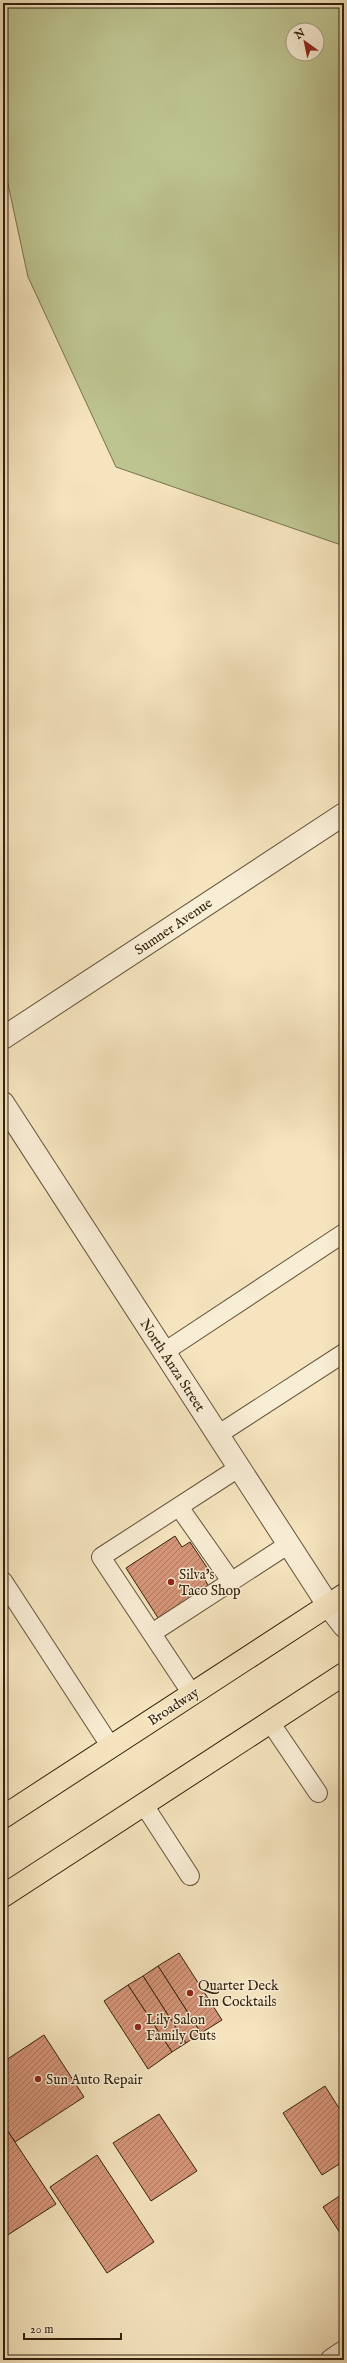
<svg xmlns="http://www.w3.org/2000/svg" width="347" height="2363" viewBox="0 0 347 2363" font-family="'IM FELL English',serif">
<defs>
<pattern id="building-hatch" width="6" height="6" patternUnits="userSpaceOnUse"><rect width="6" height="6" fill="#d69579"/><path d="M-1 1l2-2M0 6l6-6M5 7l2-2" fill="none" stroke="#ae7962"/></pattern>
</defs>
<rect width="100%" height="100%" fill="#f5e4be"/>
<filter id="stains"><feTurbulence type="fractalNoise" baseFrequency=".005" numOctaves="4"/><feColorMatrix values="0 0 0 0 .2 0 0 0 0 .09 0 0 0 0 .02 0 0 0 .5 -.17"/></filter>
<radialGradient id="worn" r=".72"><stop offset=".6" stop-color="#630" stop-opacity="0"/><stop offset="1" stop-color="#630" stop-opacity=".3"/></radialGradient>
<path fill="#bdc490" stroke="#78724f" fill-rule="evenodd" d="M3,3H344V546L116,467L28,277L3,161ZM293,30H317V54H293Z"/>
<g fill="url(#building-hatch)" stroke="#33210e">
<path d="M175,1536L182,1547L190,1542L210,1572L203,1577L210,1588L160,1621L126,1568Z"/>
<path d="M179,1953L222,2020L201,2033L158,1966Z"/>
<path d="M158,1966L201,2033L186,2043L143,1976Z"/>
<path d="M143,1976L186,2043L172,2052L128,1985Z"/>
<path d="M128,1985L172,2052L148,2069L104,2001Z"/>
<path d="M44,2035L84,2097L15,2142L3,2124V2062Z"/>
<path d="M325,2086L344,2116V2161L322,2175L283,2113Z"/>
<path d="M159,2114L197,2171L151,2201L113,2143Z"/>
<path d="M3,2124L56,2204L3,2238Z"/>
<path d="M97,2155L154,2242L107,2273L50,2187Z"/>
<path d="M344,2193V2239L323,2207Z"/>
</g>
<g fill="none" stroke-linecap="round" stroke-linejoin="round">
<g stroke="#64523a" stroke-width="20">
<g id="lane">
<path d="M164,1352L344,1233"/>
<path d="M219,1434L344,1353"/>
<path d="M179,1507L231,1581"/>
<path d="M3,1581L111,1747"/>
<path d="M152,1633L289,1544"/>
<path d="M192,1694L101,1557L240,1467"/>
<path d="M270,1722L318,1793"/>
<path d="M144,1805L190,1876"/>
</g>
</g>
<g stroke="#64523a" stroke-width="24">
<g id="street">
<path d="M3,1038L344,814"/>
<path d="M3,1103L328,1605L344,1626"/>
<path d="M332,2360L344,2352"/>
</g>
</g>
<g stroke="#33210e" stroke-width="24">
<g id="primary">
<path d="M3,1817L344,1595"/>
<path d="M3,1896L344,1674"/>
</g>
</g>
<use href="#lane" stroke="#f8edd5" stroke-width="18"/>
<use href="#street" stroke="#f8edd5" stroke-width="22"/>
<use href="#primary" stroke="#f5e4be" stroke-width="22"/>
</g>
<g fill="#8f2418" stroke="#f8edd5" stroke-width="1.5">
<circle cx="171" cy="1582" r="4"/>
<circle cx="190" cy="1993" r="4"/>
<circle cx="138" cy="2027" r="4"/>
<circle cx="38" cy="2079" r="4"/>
</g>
<g text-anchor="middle" stroke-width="3" stroke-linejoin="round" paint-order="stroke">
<g font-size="14" fill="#33210e" stroke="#f8edd5">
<text transform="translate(173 926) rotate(-34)" y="5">Sumner Avenue</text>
<text transform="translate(173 1365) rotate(57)" y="5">North Anza Street</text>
<text transform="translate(173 1706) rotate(-33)" y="5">Broadway</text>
</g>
<g font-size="14" fill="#33210e" stroke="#f8edd5" text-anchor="start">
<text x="179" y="1579">Silva's<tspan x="179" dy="16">Taco Shop</tspan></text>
<text x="198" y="1990">Quarter Deck<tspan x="198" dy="16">Inn Cocktails</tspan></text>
<text x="146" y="2024">Lily Salon<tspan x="146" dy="16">Family Cuts</tspan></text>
<text x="46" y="2084">Sun Auto Repair</text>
</g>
</g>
<rect width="347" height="2363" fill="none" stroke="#f5e4be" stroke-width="16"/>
<rect x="4" y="4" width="339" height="2355" fill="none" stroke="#33210e" stroke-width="2"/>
<rect x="8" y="8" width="331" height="2347" fill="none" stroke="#33210e"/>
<g transform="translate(305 42) rotate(327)"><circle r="19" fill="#f8edd5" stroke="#a99b85"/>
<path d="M0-3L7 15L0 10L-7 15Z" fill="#8f2418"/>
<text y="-6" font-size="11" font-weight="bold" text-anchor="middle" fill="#33210e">N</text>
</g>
<path d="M24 2333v6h97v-6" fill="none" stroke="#33210e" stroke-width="2"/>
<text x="30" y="2333" font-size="12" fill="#33210e" stroke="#f8edd5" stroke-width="3" paint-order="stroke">20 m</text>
<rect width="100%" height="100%" filter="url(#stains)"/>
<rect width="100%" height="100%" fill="url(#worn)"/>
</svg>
